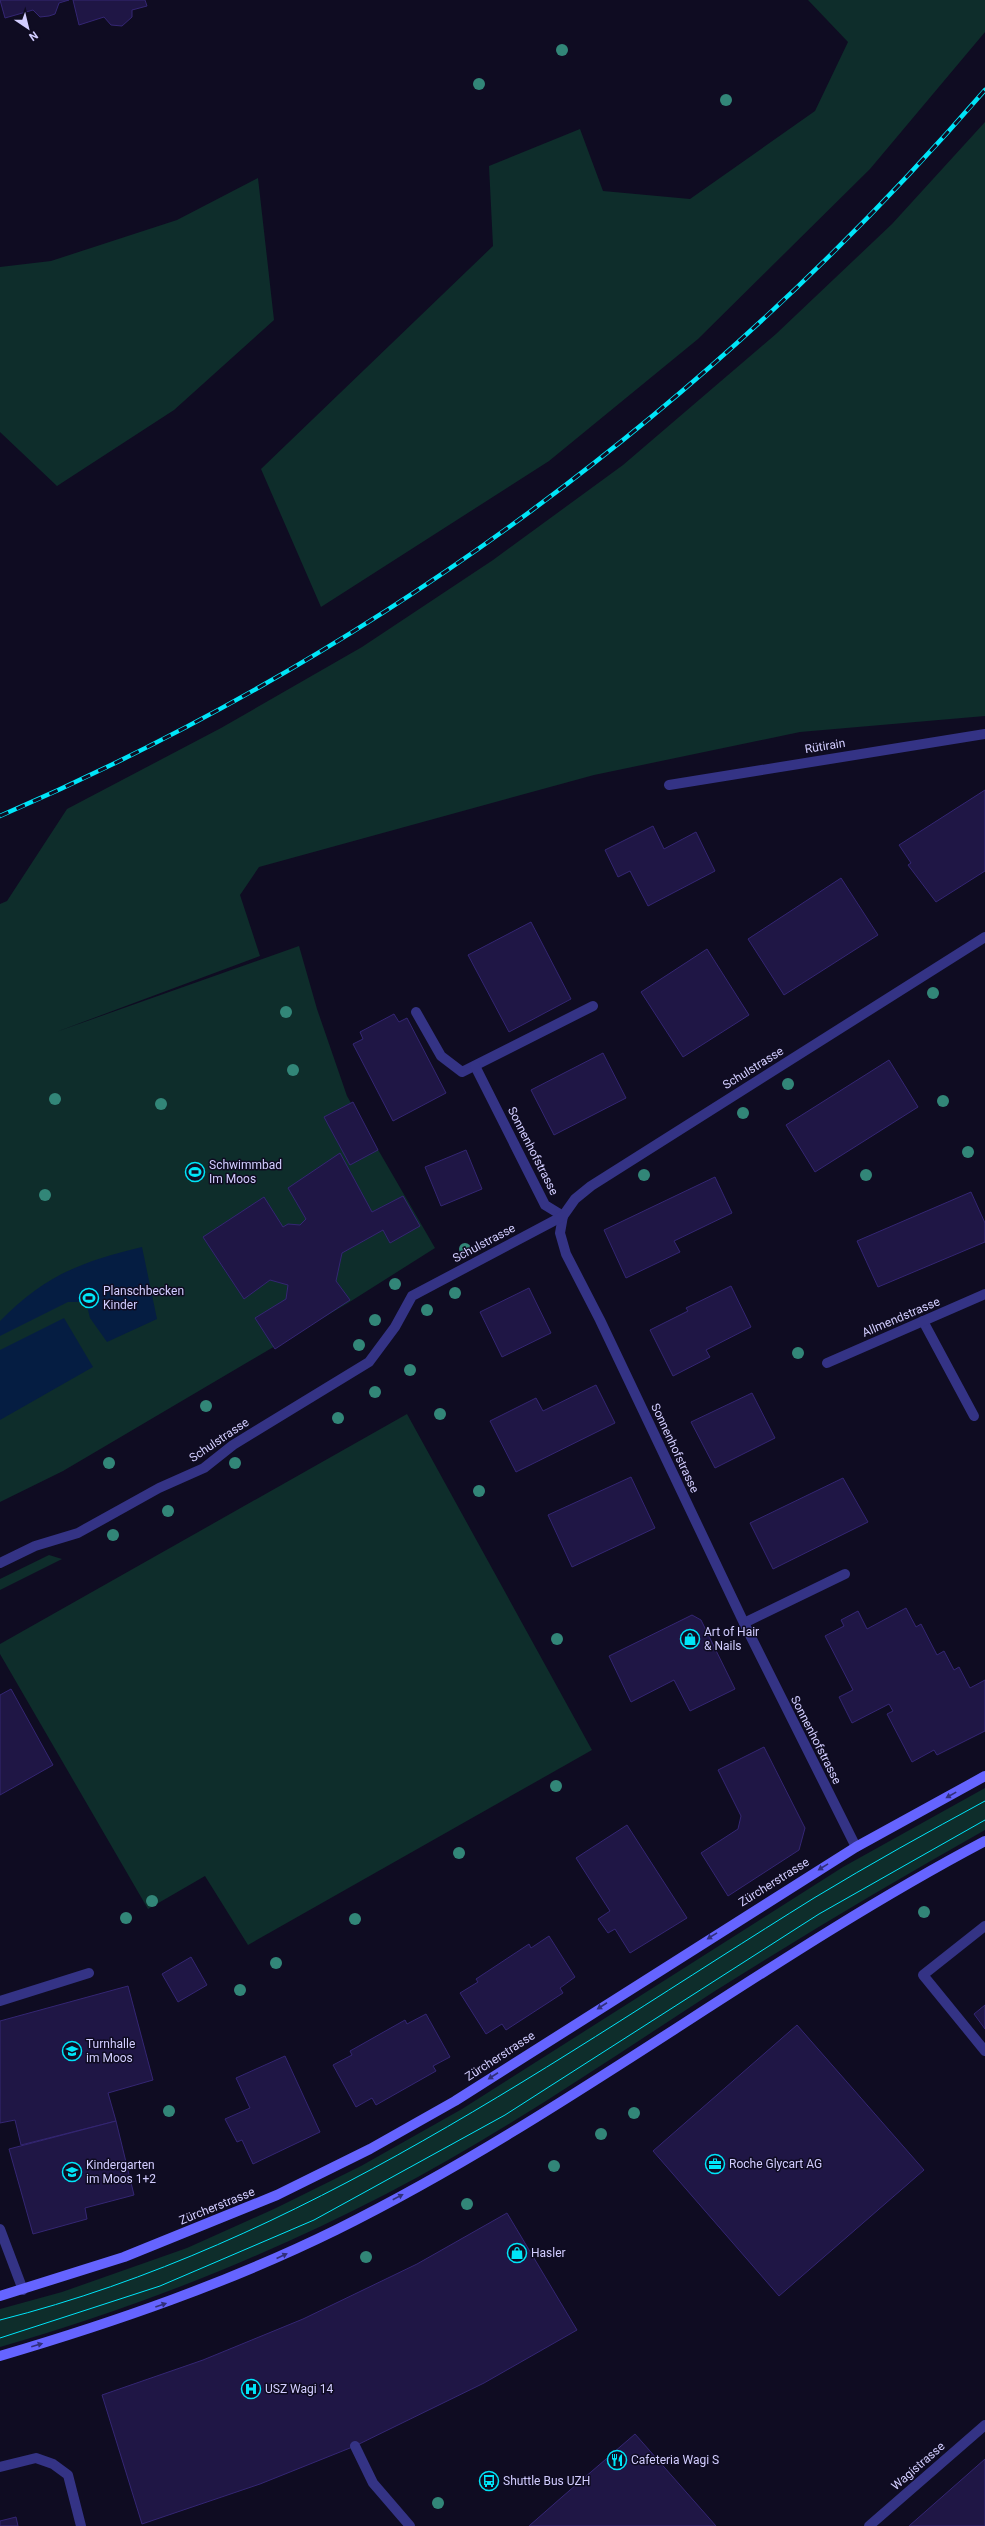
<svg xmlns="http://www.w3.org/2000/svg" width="985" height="2526" viewBox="0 0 985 2526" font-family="Roboto,sans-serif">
<rect width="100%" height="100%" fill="#0f0c22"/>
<g fill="#0e2d2b">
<path d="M808,0H985V32L870,169L698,339L549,461L321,607L261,469L493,246L489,166L580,129L603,191L690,199L815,111L848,42Z"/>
<path d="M985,122V716L800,732L594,775L259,867L240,895L260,956L56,1032L299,946L317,1009L347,1096L435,1248L348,1303L63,1471L0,1502V904L7,901L67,809L221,728L362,647L493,560L623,465L776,334L892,224Z"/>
<path d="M258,178L274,320L174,410L57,486L0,432V267L51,261L177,220Z"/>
<path d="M407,1414L592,1750L248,1945L205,1876L148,1909L0,1654V1644Z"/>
<path d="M49,1555L62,1559L0,1590V1579Z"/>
<path d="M985,1788V1830C894,1881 804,1935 715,1991C607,2061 500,2135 386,2194C262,2258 133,2309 0,2347V2309L62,2292L187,2248L276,2208L361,2166L462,2109L843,1867Z"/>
</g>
<g fill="#051d42">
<path d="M142,1247L157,1319L107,1342L90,1318L86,1302H68L0,1336V1321C45,1275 81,1262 142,1247Z"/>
<path d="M64,1318L93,1367L0,1420V1350Z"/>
</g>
<g fill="#1f1645" stroke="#342673">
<path d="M0,0H69L59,3L55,14L49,16L40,17L33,10L5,18Z"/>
<path d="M73,0H145L147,6L132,10V17L122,26L111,25L104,17L79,25Z"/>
<path d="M985,790V871L936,902L908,865L911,863L899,845Z"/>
<path d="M653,826L664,849L696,832L715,871L648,906L630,871L618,877L605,850Z"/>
<path d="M841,878L878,935L784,995L748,939Z"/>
<path d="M531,922L571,999L509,1032L468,955Z"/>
<path d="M707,949L749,1015L683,1057L641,992Z"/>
<path d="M394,1014L399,1022L407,1018L446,1093L393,1121L353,1044L363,1039L360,1032Z"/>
<path d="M603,1053L626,1098L554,1135L531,1090Z"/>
<path d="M889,1060L918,1107L815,1172L786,1125Z"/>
<path d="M353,1102L378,1150L350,1165L324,1117Z"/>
<path d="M466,1150L482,1189L441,1206L425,1167Z"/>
<path d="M340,1153L372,1212L403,1196L420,1226L390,1243L383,1230L342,1253L336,1281L350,1300L275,1349L255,1318L286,1299L288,1285L270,1280L244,1299L203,1237L264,1197L283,1227L288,1224L300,1225L306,1219L288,1188Z"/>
<path d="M715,1177L732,1213L674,1241L680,1252L626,1278L604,1230Z"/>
<path d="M971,1192L985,1223V1242L878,1287L857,1241Z"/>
<path d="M731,1286L751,1327L706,1350L710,1357L673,1376L650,1330L688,1311L686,1308Z"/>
<path d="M529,1288L551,1333L502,1357L480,1312Z"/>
<path d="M596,1385L615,1423L516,1472L490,1421L536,1398L543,1411Z"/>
<path d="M752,1393L775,1438L715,1468L691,1422Z"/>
<path d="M631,1477L655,1528L572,1567L548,1515Z"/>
<path d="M843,1478L868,1522L773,1569L750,1523Z"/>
<path d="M906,1608L916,1627L921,1624L937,1655L944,1651L954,1670L959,1667L970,1688L985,1680V1731L937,1755L934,1750L912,1762L887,1714L893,1711L889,1704L852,1723L839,1697L853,1690L825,1636L844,1626L841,1620L858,1611L867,1629Z"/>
<path d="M692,1615L701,1620L735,1689L690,1711L674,1680L631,1702L609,1656Z"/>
<path d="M11,1689L53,1765L0,1795V1695Z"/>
<path d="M764,1747L805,1828L799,1850L728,1896L701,1853L738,1829L741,1816L718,1770Z"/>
<path d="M627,1825L687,1918L630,1953L615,1929L608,1933L598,1919L610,1911L576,1858Z"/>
<path d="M549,1936L575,1977L560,1988L563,1993L506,2030L502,2024L486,2034L460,1993L478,1982L476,1979L529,1944L531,1948Z"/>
<path d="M191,1957L207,1985L178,2002L162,1974Z"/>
<path d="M128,1986L153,2080L108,2093L116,2121L21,2145L15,2120L0,2123V2021Z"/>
<path d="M985,2005V2029L974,2014Z"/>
<path d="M426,2014L450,2057L433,2066L436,2071L376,2105L372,2098L356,2107L333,2065L352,2055L350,2051L405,2020L407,2024Z"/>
<path d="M797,2025L924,2170L779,2296L653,2151Z"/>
<path d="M285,2056L320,2132L253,2164L242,2140L237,2142L225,2119L250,2108L236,2078Z"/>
<path d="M116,2121L134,2195L85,2208L87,2219L33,2234L9,2149Z"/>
<path d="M507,2213L577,2330L484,2383L355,2446L260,2484L142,2524L102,2395L203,2360L303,2319L417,2264Z"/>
<path d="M635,2434L716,2526H529L562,2497Z"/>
<path d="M985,2459V2526H909Z"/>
<path d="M16,2517L18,2526H0V2521Z"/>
</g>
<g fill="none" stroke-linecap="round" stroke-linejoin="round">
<g stroke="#343385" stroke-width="10">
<path d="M416,1012L441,1056L462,1072L593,1006"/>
<path d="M923,1321L974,1416"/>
<path d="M827,1363L985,1294"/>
<path d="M744,1623L845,1574"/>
<path d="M985,1926L923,1975L985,2051"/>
<path d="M0,2001L89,1973"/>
<path d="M0,2229L23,2290"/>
<path d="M355,2446L373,2483L410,2526"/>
<path d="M0,2467L36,2458L53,2464L68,2475L81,2526"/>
</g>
<g stroke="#343385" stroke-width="10">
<path d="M669,785L985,734"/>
<path d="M475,1066L545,1205L563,1216L560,1233L566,1254L600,1320L744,1623L856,1847"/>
<path d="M0,1563L35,1546L78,1533L159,1488L204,1468L233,1445L369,1362L395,1327L412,1296L563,1216L575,1199L591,1186L985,937"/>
<path d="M869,2526L985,2425"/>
</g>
<g stroke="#6564ff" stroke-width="10">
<path d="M0,2296L124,2257L277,2195L370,2149L455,2101L856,1847L985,1776"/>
<path d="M0,2356C115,2322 228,2283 336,2230C562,2118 762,1959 985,1841"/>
</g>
<g stroke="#00e5f8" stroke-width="1">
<path d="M0,2320C301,2244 555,2059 814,1898C870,1864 928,1832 985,1801"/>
<path d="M0,2338L160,2286L314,2220L505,2115L819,1914L985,1820"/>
</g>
<g stroke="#00e5f8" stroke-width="4.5">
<path id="rail" d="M0,816C382,651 713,404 985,90"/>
</g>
<use href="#rail" stroke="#0f0c22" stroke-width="3" stroke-dasharray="9" stroke-linecap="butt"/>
</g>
<g fill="#328678">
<circle cx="562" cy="50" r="6"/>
<circle cx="479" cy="84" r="6"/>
<circle cx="726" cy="100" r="6"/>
<circle cx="933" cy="993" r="6"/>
<circle cx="286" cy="1012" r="6"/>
<circle cx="293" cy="1070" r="6"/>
<circle cx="788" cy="1084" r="6"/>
<circle cx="55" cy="1099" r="6"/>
<circle cx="943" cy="1101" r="6"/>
<circle cx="161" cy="1104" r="6"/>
<circle cx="743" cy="1113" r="6"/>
<circle cx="968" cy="1152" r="6"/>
<circle cx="644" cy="1175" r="6"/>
<circle cx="866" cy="1175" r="6"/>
<circle cx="45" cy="1195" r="6"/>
<circle cx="465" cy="1249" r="6"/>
<circle cx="395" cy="1284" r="6"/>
<circle cx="455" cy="1293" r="6"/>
<circle cx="427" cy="1310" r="6"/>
<circle cx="375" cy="1320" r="6"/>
<circle cx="359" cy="1345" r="6"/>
<circle cx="798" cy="1353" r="6"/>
<circle cx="410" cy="1370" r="6"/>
<circle cx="375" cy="1392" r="6"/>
<circle cx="206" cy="1406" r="6"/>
<circle cx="440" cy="1414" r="6"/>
<circle cx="338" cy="1418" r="6"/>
<circle cx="109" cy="1463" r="6"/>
<circle cx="235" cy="1463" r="6"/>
<circle cx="479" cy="1491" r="6"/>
<circle cx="168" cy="1511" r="6"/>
<circle cx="113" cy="1535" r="6"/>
<circle cx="557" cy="1639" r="6"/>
<circle cx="556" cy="1786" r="6"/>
<circle cx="459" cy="1853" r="6"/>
<circle cx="152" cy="1901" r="6"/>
<circle cx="924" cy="1912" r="6"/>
<circle cx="126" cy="1918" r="6"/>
<circle cx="355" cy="1919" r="6"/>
<circle cx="276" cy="1963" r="6"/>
<circle cx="240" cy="1990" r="6"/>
<circle cx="169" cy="2111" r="6"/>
<circle cx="634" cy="2113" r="6"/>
<circle cx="601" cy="2134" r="6"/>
<circle cx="554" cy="2166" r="6"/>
<circle cx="467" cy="2204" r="6"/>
<circle cx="366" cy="2257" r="6"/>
<circle cx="438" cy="2503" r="6"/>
</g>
<defs><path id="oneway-solid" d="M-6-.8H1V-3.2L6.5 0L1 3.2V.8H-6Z"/></defs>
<g fill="#312f7a">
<use href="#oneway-solid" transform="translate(951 1795) rotate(151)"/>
<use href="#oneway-solid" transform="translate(823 1867) rotate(148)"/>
<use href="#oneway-solid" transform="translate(712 1936) rotate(148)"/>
<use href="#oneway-solid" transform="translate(602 2006) rotate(147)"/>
<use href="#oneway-solid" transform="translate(493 2076) rotate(147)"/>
<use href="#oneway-solid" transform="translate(398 2197) rotate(-28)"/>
<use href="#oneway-solid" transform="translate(282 2256) rotate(-25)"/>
<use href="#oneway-solid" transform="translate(161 2305) rotate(-19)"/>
<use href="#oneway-solid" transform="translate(37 2345) rotate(-16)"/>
</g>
<defs>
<g id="stadium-ring" transform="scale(1)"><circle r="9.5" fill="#0f0c22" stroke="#00e5f8" stroke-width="1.5"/><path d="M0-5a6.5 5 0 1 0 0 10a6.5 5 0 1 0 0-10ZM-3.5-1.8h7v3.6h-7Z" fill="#00e5f8"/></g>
<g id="shop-ring" transform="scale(1)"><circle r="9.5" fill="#0f0c22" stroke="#00e5f8" stroke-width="1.5"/><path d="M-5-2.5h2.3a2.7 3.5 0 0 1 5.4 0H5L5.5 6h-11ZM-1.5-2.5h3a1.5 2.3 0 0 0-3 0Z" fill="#00e5f8"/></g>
<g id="school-ring" transform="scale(1)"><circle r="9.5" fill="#0f0c22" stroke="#00e5f8" stroke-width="1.5"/><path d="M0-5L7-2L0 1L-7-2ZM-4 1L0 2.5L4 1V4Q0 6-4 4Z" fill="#00e5f8"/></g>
<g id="office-ring" transform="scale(1)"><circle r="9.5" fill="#0f0c22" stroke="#00e5f8" stroke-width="1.5"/><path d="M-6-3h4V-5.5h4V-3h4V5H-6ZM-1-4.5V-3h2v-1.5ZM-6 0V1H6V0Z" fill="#00e5f8"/></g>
<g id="hospital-ring" transform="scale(1)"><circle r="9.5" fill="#0f0c22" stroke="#00e5f8" stroke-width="1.5"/><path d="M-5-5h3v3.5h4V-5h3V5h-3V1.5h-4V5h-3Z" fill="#00e5f8"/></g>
<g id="restaurant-ring" transform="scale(1)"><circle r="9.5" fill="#0f0c22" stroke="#00e5f8" stroke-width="1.5"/><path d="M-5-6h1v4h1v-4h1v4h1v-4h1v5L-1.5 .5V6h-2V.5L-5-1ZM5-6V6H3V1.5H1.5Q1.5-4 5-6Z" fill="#00e5f8"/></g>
<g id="bus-ring" transform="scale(1)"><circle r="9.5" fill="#0f0c22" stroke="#00e5f8" stroke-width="1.5"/><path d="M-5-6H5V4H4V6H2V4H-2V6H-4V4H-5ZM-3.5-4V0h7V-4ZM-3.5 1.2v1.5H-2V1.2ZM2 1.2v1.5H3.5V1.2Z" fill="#00e5f8"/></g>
</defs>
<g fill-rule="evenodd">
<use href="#stadium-ring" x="195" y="1172"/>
<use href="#stadium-ring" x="89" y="1298"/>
<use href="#shop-ring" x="690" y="1639"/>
<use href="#school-ring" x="72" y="2051"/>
<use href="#office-ring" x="715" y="2164"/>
<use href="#school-ring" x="72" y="2172"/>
<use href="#shop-ring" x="517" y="2253"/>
<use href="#hospital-ring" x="251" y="2389"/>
<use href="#restaurant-ring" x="617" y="2460"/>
<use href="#bus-ring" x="489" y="2481"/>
</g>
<g text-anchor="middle" stroke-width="3" stroke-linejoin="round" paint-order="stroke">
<g font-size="12" fill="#d2cdff" stroke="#0f0c22">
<text transform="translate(825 746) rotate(-9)" y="4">Rütirain</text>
<text transform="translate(753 1068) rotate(-32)" y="4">Schulstrasse</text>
<text transform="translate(533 1151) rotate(63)" y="4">Sonnenhofstrasse</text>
<text transform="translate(484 1243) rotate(-28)" y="4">Schulstrasse</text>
<text transform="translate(901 1317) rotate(-23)" y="4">Allmendstrasse</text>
<text transform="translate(219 1440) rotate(-34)" y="4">Schulstrasse</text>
<text transform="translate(675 1448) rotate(65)" y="4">Sonnenhofstrasse</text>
<text transform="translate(816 1740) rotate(63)" y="4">Sonnenhofstrasse</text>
<text transform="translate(774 1882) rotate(-32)" y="4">Zürcherstrasse</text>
<text transform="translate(500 2056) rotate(-33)" y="4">Zürcherstrasse</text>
<text transform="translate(217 2206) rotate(-22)" y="4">Zürcherstrasse</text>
<text transform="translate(918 2466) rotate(-41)" y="4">Wagistrasse</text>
</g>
<g font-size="12" fill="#d2cdff" stroke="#0f0c22" text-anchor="start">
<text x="209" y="1169">Schwimmbad<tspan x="209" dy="14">Im Moos</tspan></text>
<text x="103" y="1295">Planschbecken<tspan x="103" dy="14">Kinder</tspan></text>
<text x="704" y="1636">Art of Hair<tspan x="704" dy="14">&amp; Nails</tspan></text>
<text x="86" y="2048">Turnhalle<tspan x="86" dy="14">im Moos</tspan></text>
<text x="729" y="2168">Roche Glycart AG</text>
<text x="86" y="2169">Kindergarten<tspan x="86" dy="14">im Moos 1+2</tspan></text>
<text x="531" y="2257">Hasler</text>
<text x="265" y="2393">USZ Wagi 14</text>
<text x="631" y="2464">Cafeteria Wagi S</text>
<text x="503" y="2485">Shuttle Bus UZH</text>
</g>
</g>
<g transform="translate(28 28) rotate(145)" stroke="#0f0c22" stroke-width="3" paint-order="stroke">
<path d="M0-3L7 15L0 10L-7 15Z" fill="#d2cdff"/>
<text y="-6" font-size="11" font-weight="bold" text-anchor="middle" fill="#d2cdff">N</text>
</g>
</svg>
